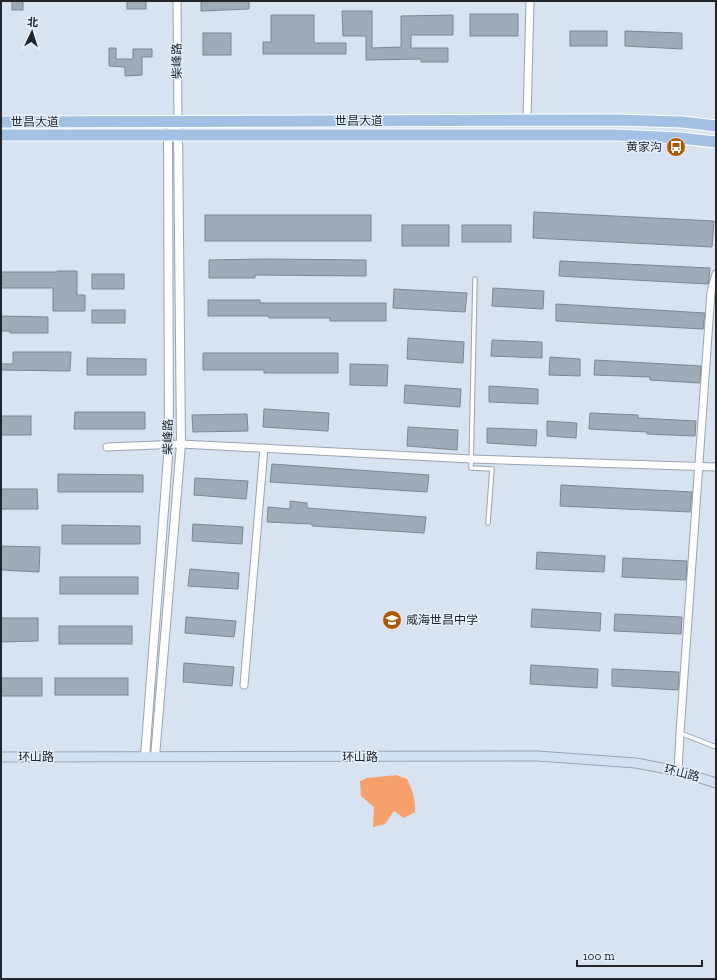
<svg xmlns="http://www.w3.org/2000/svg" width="717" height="980" viewBox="0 0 717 980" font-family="'Zilla Slab','Noto Sans SC',serif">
<rect width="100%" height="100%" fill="#d8e3f1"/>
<path fill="#f7a06b" d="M397,775L407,779C412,789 416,800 415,812L404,818L394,811L385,824L373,827L374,807L361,796L360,781L367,778Z"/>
<g fill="#a0abb8" stroke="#7c8693">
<rect x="12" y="1" width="11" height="9"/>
<rect x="127" y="1" width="19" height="8"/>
<path d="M201,1H249V9L201,11Z"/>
<path d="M342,11H372V48L401,47V16L453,15V35H411V48H448V62H421V59L366,60V36H343Z"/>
<rect x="470" y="14" width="48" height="22"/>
<path d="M271,15H314V43H346V54H263V42H271Z"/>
<rect x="570" y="31" width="37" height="15"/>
<path d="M625,31L682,33V49L625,46Z"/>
<rect x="203" y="33" width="28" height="22"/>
<path d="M109,48H116V59H133V49H152V57H142V75L125,76V67L109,66Z"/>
<path d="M534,212L714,221L712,247L533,238Z"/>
<rect x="205" y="215" width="166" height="26"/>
<rect x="402" y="225" width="47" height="21"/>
<rect x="462" y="225" width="49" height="17"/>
<path d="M263,259L366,260V276L255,275V278H209V260Z"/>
<path d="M560,261L710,268L709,280L708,284L559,276Z"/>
<path d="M57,271H77V295H85V311H53V288H1V272H57Z"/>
<rect x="92" y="274" width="32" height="15"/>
<path d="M493,288L544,291L543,309L492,306Z"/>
<path d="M394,289L467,293L465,312L393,308Z"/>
<path d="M208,300H260V303H386V321H330V318H269V316H208Z"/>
<path d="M556,304L705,313L703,329L556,321Z"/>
<rect x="92" y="310" width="33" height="13"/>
<path d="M1,316L48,317V333H10V331H1Z"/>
<path d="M408,338L464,342L463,363L407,359Z"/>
<path d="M492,340L542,342V358L491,356Z"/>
<path d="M13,352H71L70,371L1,370V364H13Z"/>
<path d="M203,353H338V373H264V370H203Z"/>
<path d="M550,357L580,359V376L549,375Z"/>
<path d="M87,358L146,359V375H87Z"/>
<path d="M595,360L701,366L700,383L650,380V377L594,375Z"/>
<path d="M350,364L388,365L387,386L350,385Z"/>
<path d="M405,385L461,389L460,407L404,403Z"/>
<path d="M489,386L538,389V404L489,402Z"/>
<path d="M264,409L329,413L328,431L263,427Z"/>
<path d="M75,412H145V429H74Z"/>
<path d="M590,413L638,415V418L696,421L695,436L647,434V432L589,429Z"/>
<path d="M247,414L248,431L193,432L192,415Z"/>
<rect x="1" y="416" width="30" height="19"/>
<path d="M547,421L577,423L576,438L547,436Z"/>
<path d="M408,427L458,430L457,450L407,446Z"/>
<path d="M487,428L537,430L536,446L487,443Z"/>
<path d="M272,464L429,475L427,492L270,482Z"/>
<path d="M58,474L143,475V492H58Z"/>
<path d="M195,478L248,481L246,499L194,495Z"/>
<path d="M561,485L692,492L690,512L560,506Z"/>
<path d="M1,489H37L38,509H1Z"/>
<path d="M290,501L307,503V508L426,517L424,533L312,526V524L267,522L268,507L290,509Z"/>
<path d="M193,524L243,527L242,544L192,541Z"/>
<path d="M62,525L140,526V544H62Z"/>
<path d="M1,546L40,547L39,572L1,570Z"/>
<path d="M537,552L605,556L604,572L536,569Z"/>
<path d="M623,558L687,561L686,580L622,577Z"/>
<path d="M190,569L239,573L238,589L188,586Z"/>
<rect x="60" y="577" width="78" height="17"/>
<path d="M532,609L601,613L600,631L531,627Z"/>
<path d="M615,614L682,617L681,634L614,631Z"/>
<path d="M186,617L236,621L234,637L185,633Z"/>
<path d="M1,618H38V641L1,642Z"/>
<rect x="59" y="626" width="73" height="18"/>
<path d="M184,663L234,667L232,686L183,682Z"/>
<path d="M531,665L598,669L597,688L530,684Z"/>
<path d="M612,669L679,672L678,690L612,686Z"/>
<rect x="1" y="678" width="41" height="18"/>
<rect x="55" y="678" width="73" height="17"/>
</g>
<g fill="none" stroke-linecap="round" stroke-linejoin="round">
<g stroke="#99a3b0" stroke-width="5.5">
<g id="service">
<path d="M475,279L471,468L492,469L488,523"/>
<path d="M680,733L716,747"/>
</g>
</g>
<g stroke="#99a3b0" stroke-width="9">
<g id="minor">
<path d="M177,1L178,121"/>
<path d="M527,120L530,1"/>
<path d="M107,447L181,444L471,459L716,467"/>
<path d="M244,685L264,448"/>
<path d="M678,771L680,733L711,292L716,274"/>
</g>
</g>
<g stroke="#99a3b0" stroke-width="10">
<g id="tertiary">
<path d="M145,757L169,444L168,135L178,121"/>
<path d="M155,757L181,444L178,129"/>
</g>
</g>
<g stroke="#99a3b0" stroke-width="11">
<path id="secondary" d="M1,757L537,756L636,763L678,771L716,783"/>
</g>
<g stroke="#fff" stroke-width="13">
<g id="primary">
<path d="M1,122L618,120L682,122L716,126"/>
<path d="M1,135H617L680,138L716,142"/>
</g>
</g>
<use href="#service" stroke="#fff" stroke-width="3.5"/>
<use href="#minor" stroke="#fff" stroke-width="7"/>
<use href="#tertiary" stroke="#fff" stroke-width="8"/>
<use href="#secondary" stroke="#d2e0f1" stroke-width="9"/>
<use href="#primary" stroke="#a4c0e2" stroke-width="11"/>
</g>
<defs>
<g id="bus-disc" transform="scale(1)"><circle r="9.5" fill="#b25500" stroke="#e5f0fe"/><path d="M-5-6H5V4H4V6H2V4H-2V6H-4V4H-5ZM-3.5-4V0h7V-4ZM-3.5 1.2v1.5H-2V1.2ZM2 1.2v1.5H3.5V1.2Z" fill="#fff"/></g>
<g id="school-disc" transform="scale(1)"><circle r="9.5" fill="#b25500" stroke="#e5f0fe"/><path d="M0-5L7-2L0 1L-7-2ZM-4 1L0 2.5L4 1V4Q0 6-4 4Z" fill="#fff"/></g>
</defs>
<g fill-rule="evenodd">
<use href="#bus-disc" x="676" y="147"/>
<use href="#school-disc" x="392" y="620"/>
</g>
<g text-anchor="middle" stroke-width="3" stroke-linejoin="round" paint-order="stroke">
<g font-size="12" fill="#22262b" stroke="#e5f0fe">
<text transform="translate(177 61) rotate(-91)" y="4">柴峰路</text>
<text x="359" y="125">世昌大道</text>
<text x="35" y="126">世昌大道</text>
<text transform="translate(168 437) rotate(-89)" y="4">柴峰路</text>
<text x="36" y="761">环山路</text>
<text x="360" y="761">环山路</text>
<text transform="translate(682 773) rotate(14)" y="4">环山路</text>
</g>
<g font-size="12" fill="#22262b" stroke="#e5f0fe" text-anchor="end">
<text x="662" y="151">黄家沟</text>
<text x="406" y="624" text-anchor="start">威海世昌中学</text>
</g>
</g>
<rect width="717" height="980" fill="none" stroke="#22262b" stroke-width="4"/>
<g transform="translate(32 32) rotate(4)" stroke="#e5f0fe" stroke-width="3" paint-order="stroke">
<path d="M0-3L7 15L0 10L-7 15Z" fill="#22262b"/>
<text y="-6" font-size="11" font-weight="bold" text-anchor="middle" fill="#22262b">北</text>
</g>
<path d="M577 960v6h125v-6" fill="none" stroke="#22262b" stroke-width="2"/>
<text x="583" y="960" font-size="12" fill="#22262b" stroke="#e5f0fe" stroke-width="3" paint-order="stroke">100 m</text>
</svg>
